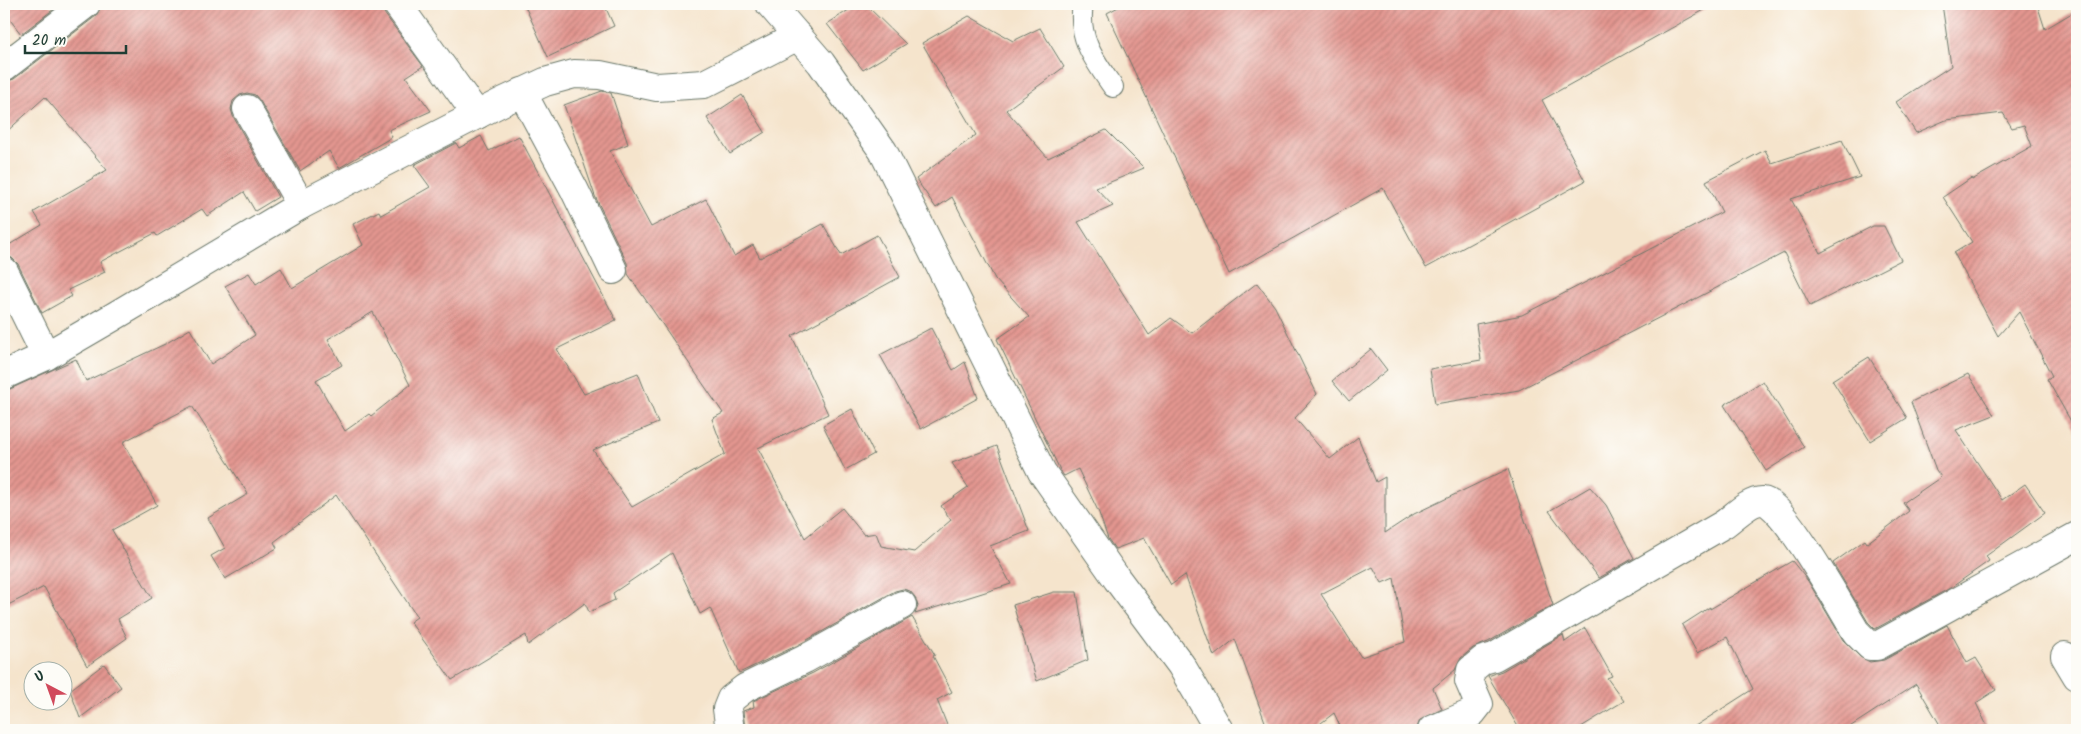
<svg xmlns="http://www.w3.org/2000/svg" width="2081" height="734" viewBox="0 0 2081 734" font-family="Kalam,sans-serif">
<defs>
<pattern id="building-hatch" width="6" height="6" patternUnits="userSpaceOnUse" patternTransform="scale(1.25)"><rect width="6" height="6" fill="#e49690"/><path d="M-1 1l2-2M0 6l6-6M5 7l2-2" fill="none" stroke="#b87c76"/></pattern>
</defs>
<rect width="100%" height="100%" fill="#fdfcf7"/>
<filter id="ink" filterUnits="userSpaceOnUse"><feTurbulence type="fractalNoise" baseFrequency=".02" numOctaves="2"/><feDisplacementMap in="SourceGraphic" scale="10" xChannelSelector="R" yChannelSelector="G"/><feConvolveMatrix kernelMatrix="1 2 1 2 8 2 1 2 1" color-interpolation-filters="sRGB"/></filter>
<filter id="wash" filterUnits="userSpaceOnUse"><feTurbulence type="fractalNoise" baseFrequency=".0096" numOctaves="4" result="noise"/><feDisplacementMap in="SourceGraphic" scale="20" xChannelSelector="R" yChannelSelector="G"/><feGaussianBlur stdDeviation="1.12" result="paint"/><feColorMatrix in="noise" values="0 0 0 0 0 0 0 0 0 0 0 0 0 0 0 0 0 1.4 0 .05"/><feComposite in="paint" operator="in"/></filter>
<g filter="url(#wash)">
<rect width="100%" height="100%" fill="#f5e4cc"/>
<g id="blocks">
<g fill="url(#building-hatch)" fill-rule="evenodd">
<path d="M4,4H49L54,9L21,34L4,12Z"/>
<path d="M102,4H382L384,13L423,66L406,77L431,111L389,130L392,137L339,168L329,151L300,171L260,101L255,95L247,93L240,95L233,101L231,109L233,116L278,197L255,211L244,192L207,216L202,209L157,236L155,233L100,262L105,272L68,290L72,296L42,313L18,264L12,258L4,256V248L42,225L34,212L107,170L45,97L4,134V82L14,79L96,16Z"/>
<path d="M524,4H604L614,26L548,57Z"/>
<path d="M858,4H865L906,44L863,70L827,24Z"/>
<path d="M1124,4H1715L1542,100L1585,181L1426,268L1383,188L1229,274L1107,13Z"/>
<path d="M1942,4H2037L2045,29L2077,10V432L2047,379L2052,376L2019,312L1998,336L1954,253L1972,242L1943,197L1971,178L1972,180L2032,146L2024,125L2012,128L2003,113L1946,120L1916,133L1896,102L1951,66Z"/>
<path d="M969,16L1013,41L1040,28L1064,67L1006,110L1048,158L1106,130L1144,168L1096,188L1113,206L1078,222L1149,335L1171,318L1192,333L1257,283L1275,307L1317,394L1295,418L1330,459L1358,437L1376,482L1385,477V533L1414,514L1508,469L1553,605L1488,642L1473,648L1461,658L1455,670L1433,688L1442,709L1420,720L1416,730H1342L1334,713L1312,730H1268L1235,639L1214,656L1185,575L1171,585L1144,538L1115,549L1108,539L1099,513L1078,469L1064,476L1061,472L997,339L1029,317L995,279L952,197L936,208L916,179L976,135L922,43ZM1373,567L1382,583L1394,578L1405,642L1361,657L1321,594Z"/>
<path d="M602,91L611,93L628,144L610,151L651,227L706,199L734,256L753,245L760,258L823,224L841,255L877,235L900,277L792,336L828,414L758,448L805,538L842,508L864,535L876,533L881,546L914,552L951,520L941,506L968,487L952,463L997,446L1029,531L990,546L1011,584L915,614L918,606L915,597L910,591L903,589L895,591L798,645L739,673L710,608L700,614L672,553L613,593L615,600L589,612L585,603L528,645L526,635L452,680L410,622L417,617L336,495L274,542L277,548L225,579L211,556L225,548L208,518L248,494L192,406L123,442L157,505L112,530L152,598L118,619L127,638L87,666L44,587L4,607V390L10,389L76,359L86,381L165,344L190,329L211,364L255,335L225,286L249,273L256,284L281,268L292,288L363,245L353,224L379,211L381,215L430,187L414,165L456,143L459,148L481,136L489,151L519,136L616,320L557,349L584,394L638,373L658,423L593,450L632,507L725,454L712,419L723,413L628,274L627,263L595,196L564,105ZM373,312L410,385L371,416L369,414L345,431L316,380L342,365L328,339Z"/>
<path d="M742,95L765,132L730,154L707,118Z"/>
<path d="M1842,140L1860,177L1791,199L1820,253L1873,226H1884L1901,260L1810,306L1784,253L1519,390L1435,404L1430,369L1481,360L1476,324L1522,315L1722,212L1706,181L1765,150L1772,163Z"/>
<path d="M931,328L953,370L965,362L978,398L921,429L880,355Z"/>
<path d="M1371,349L1387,370L1349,401L1332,381Z"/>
<path d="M1869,357L1907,418L1870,441L1832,380Z"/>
<path d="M1968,374L1994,415L1956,430L2002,500L2025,484L2045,513L1986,556L1989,561L1952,587L1875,629L1868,622L1833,563L1865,540L1867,543L1909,511L1903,503L1941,477L1936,470L1911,402Z"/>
<path d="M1763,381L1804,447L1766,471L1724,405Z"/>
<path d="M852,409L874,454L845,470L823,425Z"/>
<path d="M1590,487L1606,505L1634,558L1599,578L1549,511Z"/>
<path d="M1792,561L1808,581L1843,640L1860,657L1870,662L1884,660L1947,625L1967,663L1976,658L1996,690L1976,703L1989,730H1943L1916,684L1845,730H1689L1753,689L1727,637L1697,653L1682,625L1710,607V609Z"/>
<path d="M1054,592H1077L1088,660L1037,681L1013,605Z"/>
<path d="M912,617L935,655L933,656L952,692L937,700L949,730H745L743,711L754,707L753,701L813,673Z"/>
<path d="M1585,628L1612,676L1607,678L1624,701L1576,730H1520L1488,676L1502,671L1563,635L1565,642Z"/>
<path d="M104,664L121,687L80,718L70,690Z"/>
</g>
</g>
</g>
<g filter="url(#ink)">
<use href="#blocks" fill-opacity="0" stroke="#6a7769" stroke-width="1"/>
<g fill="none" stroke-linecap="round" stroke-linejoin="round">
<g stroke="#6a7769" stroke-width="22">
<path id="lane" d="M1083,4C1077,38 1095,61 1113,87"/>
</g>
<g stroke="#6a7769" stroke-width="30">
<g id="street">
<path d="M397,4L477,115"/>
<path d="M770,4L821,63L883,151L1042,472L1117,579L1181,665L1219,730"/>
<path d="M4,67L86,4"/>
<path d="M522,92L574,189L613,270"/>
<path d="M247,109L301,205"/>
<path d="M4,271L46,356"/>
<path d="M4,375L46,356L113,317L301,205L502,102L545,82L574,74L600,75L657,87L704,84L798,36"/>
<path d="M2065,656L2077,676"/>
<path d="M730,730L727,709L731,699L745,688L805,659L902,605"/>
<path d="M1432,730L1472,713L1479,704L1469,681L1471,670L1483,660L1494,657L1724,524C1734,517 1750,500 1763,501C1783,502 1843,611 1856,632L1870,646H1877L2077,536"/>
</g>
</g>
<use href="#lane" stroke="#fff" stroke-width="20"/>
<use href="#street" stroke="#fff" stroke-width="28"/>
</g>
</g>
<rect width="2081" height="734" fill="none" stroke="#fdfcf7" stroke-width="20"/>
<g transform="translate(48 686) rotate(319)"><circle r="24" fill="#fdfcf7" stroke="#a4b0a9"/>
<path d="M0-4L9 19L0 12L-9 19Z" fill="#d1495b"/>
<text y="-8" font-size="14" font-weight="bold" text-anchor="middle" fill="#1f3d34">U</text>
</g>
<path d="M25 45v8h101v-8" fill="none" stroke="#1f3d34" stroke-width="2.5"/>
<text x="32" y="45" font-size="15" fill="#1f3d34" stroke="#fdfcf7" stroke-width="4" paint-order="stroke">20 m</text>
</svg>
